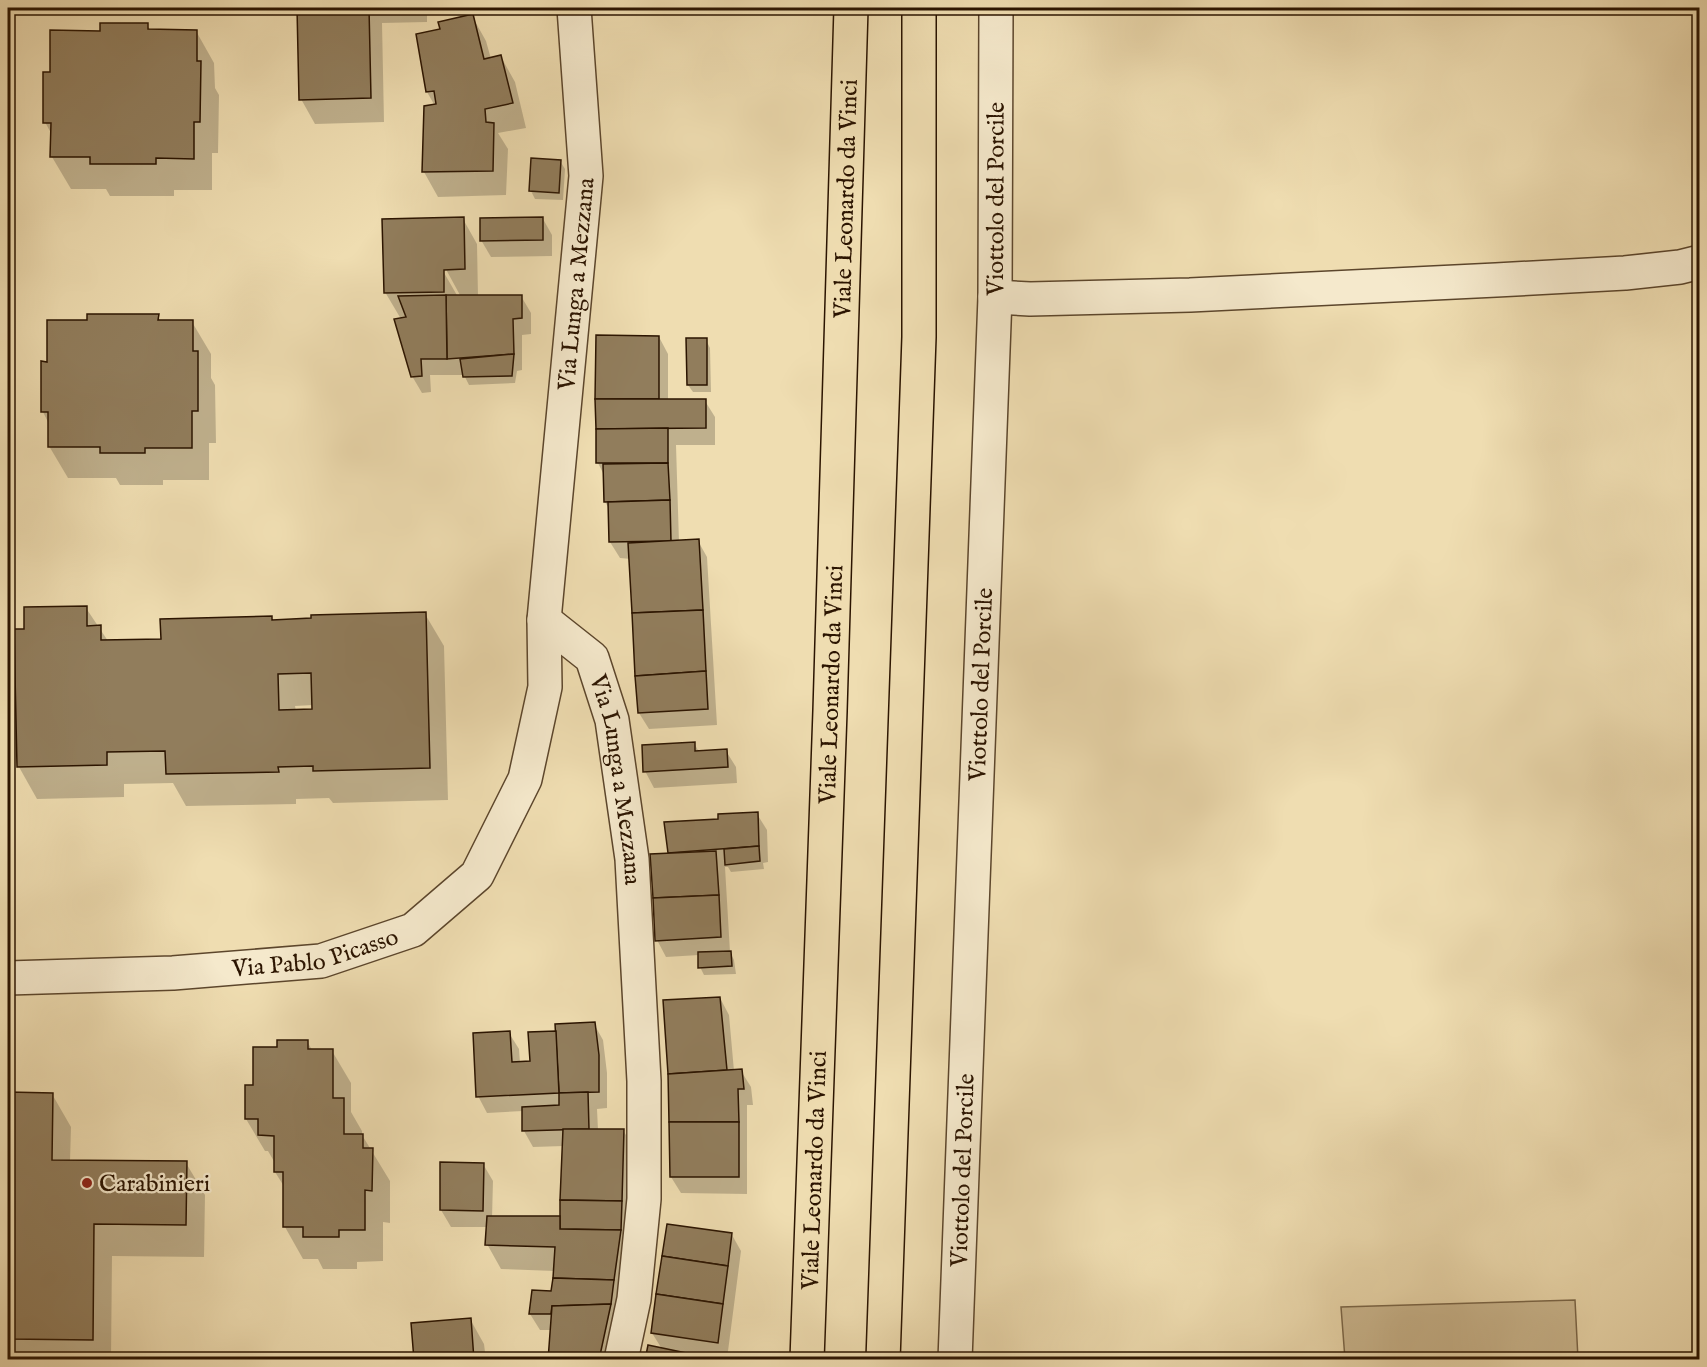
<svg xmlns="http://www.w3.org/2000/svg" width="1707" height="1367" viewBox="0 0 1707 1367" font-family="'IM FELL English',serif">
<rect width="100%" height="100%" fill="#efddb1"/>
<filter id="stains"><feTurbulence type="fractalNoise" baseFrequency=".00333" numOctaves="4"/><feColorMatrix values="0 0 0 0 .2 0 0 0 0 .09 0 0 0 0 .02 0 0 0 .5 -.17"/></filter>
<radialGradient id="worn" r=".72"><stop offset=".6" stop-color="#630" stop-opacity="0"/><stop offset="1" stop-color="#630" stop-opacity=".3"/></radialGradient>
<path fill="#cebb93" stroke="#7c684a" stroke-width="1.5" d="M1575,1300L1578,1359H1345L1341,1307Z"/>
<g fill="#0003" fill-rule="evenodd">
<path d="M299,8H427V22L382,23L384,122L315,124L301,99Z"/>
<path d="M472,16L486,41L491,59L501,57L515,82L526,128L498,133L508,149L506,195L438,197L424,172L425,107L435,106L427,92L441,30Z"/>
<path d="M147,25L151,31H196L214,63L215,88L219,95L218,153H212V190H174V196H110L106,189H71L52,157V135L45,122L51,73L102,32Z"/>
<path d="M560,161L565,169L563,200L535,199L531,191Z"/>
<path d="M463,219L477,244L478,296H521L531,313V334L522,335V370L517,371L515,383L469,385L464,375H430L431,392L422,393L412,376L401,319L385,292ZM442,262L461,297H458L439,264Z"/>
<path d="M543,219L552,235V256L491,257L481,240Z"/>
<path d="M158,316L161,322H192L211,354V378L215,385L216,443H209V480H163V485H120L116,478H68L49,446V424L43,412L49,363L89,322Z"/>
<path d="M659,337L668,354V400L705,401L715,417V445H676L679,542L698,541L707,557L717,725L649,729L639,713L631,559L620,558L610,542V510L605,502L604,475L598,463Z"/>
<path d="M706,340L710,348L711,392H693L688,385Z"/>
<path d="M86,608L108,641L163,640L271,617L273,621L425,614L444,646L448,800L333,803L329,798L296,799V804L186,806L173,783L124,784V797L37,799L19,767L26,631ZM313,705V710L296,711L295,706Z"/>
<path d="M694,743L699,752L726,751L736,767L737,783L654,788L645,771Z"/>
<path d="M757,814L767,830L768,862L763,863L764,869L731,872L728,867H725L730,952L734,960L736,974L704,975L700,967L699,955L666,957L657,940L670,855L666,823L719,821Z"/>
<path d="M720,998L729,1015L734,1071H741L751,1087L753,1105H747V1194L681,1193L671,1177L670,1074L664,1002Z"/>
<path d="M594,1024L603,1040L607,1073V1108L597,1109L598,1130H623L633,1147L612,1360H550L552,1330H540L530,1314L533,1292L553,1293L555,1271L501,1269L487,1244L488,1227H451L441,1210L442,1163L483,1164L493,1181L492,1218L562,1217L564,1146L533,1147L524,1131L523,1111L487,1113L478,1096L509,1033L519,1049L520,1063L531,1062L557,1032Z"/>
<path d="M307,1041L312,1050L332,1051L351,1083V1112L362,1131V1135L390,1181V1223L383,1222V1261L357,1262V1269H323L318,1259H303L285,1227V1188L275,1172V1163L268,1151H265L246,1119L255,1087L279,1049Z"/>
<path d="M8,1094H52L71,1127L70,1161L186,1163L205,1195L204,1257L112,1256L111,1360H14L10,1353H8Z"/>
<path d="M732,1235L741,1251L727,1359L713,1357L712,1360L662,1349L652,1333Z"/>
<path d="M470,1319L484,1344L486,1360H415Z"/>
</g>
<g fill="#917d5c" stroke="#2b1400" stroke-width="1.5" fill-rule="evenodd">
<path d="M297,8H369L371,98L299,100Z"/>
<path d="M473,14L484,59L501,55L513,103L485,109L486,122L494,123L493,171L422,172L424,106L436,104L434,91L426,92L416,34L440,29L438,22Z"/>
<path d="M100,23H148V29L197,30V61H201L200,122H194V159L156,158V164H90V157H50L51,123H43V72H50V30L100,31Z"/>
<path d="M531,158L561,160L559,193L529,191Z"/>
<path d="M464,217L465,269L444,270V292L384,293L382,219Z"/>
<path d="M543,217V240L480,241V218Z"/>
<path d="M446,295H522V318L513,319L514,354L447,359Z"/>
<path d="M446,295L447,359H421L422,376L411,377L394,319L406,317L398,296Z"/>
<path d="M87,314H159L158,320H193V351H198V411H192V448H145V453H100V447H48V412H41V361L47,362V320H87Z"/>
<path d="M596,335L659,336V399H595Z"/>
<path d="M686,338H707V385H687Z"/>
<path d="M514,354L512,376L463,377L460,359Z"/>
<path d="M595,399H706V428L596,429Z"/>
<path d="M668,428V463H596V429Z"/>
<path d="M668,463L670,500L604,502L603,464Z"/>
<path d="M670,500L671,541L609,542L608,502Z"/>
<path d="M699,539L703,610L632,613L628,543Z"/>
<path d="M87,606V626L101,625V640L161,639L160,619L272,616V620L311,618V615L426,612L430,768L313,771V766L278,767L279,772L166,774L165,751L107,752V765L17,767L14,629H24V607ZM311,673L312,709L279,710L278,674Z"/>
<path d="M703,610L706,671L635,676L632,613Z"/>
<path d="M706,671L708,709L638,713L635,676Z"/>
<path d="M695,742V751L727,749L728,767L643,772L642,745Z"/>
<path d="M758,812L759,846L668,853L664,822L718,819V814Z"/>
<path d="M759,846L760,861L725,865L724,849Z"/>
<path d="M716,851L719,895L653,898L650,854Z"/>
<path d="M719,895L721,937L655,941L653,898Z"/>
<path d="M731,951L732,966L698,968V952Z"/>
<path d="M720,997L727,1070L668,1074L663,1000Z"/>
<path d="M595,1022L599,1055V1092L559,1093L555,1024Z"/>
<path d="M510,1031L512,1062L530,1061L528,1032L556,1031L559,1093L476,1097L473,1033Z"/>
<path d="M277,1040H308V1049H333V1098H344V1134H363V1148H373L372,1191L365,1190V1230H339V1237H303V1227H283V1172H274V1136L258,1135V1119H245V1085H253V1047H277Z"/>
<path d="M742,1069L744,1089H738L739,1122H669L668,1074Z"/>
<path d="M8,1092L53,1093L52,1160L187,1161L186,1225L94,1224L93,1340L8,1339L9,1197H8Z"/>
<path d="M588,1092L589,1129L522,1131V1107L559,1105V1093Z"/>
<path d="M669,1122H739V1177H670Z"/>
<path d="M563,1129H624L622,1201L560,1200Z"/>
<path d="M440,1162L484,1163L483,1211L440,1210Z"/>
<path d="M560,1200L622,1201L621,1230L560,1229Z"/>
<path d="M487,1216H560V1229L621,1230L614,1280L553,1278L555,1247L485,1245Z"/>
<path d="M667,1224L732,1233L728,1266L662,1256Z"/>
<path d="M662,1256L728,1266L723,1304L656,1294Z"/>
<path d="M553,1278L614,1280L611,1304L552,1306L551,1314H529L532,1290L551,1291Z"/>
<path d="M656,1294L723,1304L718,1343L651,1333Z"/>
<path d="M611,1304L599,1360H548L552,1306Z"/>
<path d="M471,1318L474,1360H414L411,1323Z"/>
<path d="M648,1345L720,1360H645Z"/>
</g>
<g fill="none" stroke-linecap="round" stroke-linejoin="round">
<g stroke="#5c462c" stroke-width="36">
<g id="minor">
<path d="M995,297L1030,299L1190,295L1496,280L1625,273L1680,267L1700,262"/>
<path id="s1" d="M544,620L592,658L612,720L632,859L644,1081V1199L634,1299L621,1360"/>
<path id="s2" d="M8,978L173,973L321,961L413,930L477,875L525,779L545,687L544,620L586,176L574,8"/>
<path id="s3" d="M955,1360L995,297L996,8"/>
</g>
</g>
<g stroke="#2b1400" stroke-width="36">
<g id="trunk">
<path id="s4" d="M807,1360L830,711L851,8"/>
<path d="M883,1360L919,337V8"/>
</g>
</g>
<use href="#minor" stroke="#f5e9cc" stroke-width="33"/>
<use href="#trunk" stroke="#efddb1" stroke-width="33"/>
</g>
<circle fill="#8f2418" stroke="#f5e9cc" stroke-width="2" cx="87" cy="1183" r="6"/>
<g text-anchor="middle" stroke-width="4.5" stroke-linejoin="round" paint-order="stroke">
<g font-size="24" fill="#2b1400" stroke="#f5e9cc">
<text dy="8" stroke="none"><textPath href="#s4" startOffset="1162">Viale Leonardo da Vinci</textPath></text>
<text dy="8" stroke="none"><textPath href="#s3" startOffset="1162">Viottolo del Porcile</textPath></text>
<text dy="8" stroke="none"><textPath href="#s2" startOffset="1101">Via Lunga a Mezzana</textPath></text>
<text dy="8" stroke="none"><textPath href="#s4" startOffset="676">Viale Leonardo da Vinci</textPath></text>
<text dy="8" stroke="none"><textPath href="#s3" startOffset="676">Viottolo del Porcile</textPath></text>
<text dy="8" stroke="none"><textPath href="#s1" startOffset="186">Via Lunga a Mezzana</textPath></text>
<text dy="8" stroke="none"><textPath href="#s2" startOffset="309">Via Pablo Picasso</textPath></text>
<text dy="8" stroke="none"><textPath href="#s4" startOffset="190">Viale Leonardo da Vinci</textPath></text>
<text dy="8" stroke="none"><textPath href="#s3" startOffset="190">Viottolo del Porcile</textPath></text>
</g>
<g font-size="24" fill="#2b1400" stroke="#f5e9cc" text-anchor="start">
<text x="99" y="1191">Carabinieri</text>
</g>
</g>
<rect width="1707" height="1367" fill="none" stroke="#efddb1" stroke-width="30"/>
<rect x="9" y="9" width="1689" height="1349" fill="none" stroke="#2b1400" stroke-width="3"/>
<rect x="15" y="15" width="1677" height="1337" fill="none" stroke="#2b1400" stroke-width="1.5"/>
<rect width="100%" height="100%" filter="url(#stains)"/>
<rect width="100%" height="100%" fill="url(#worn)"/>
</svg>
